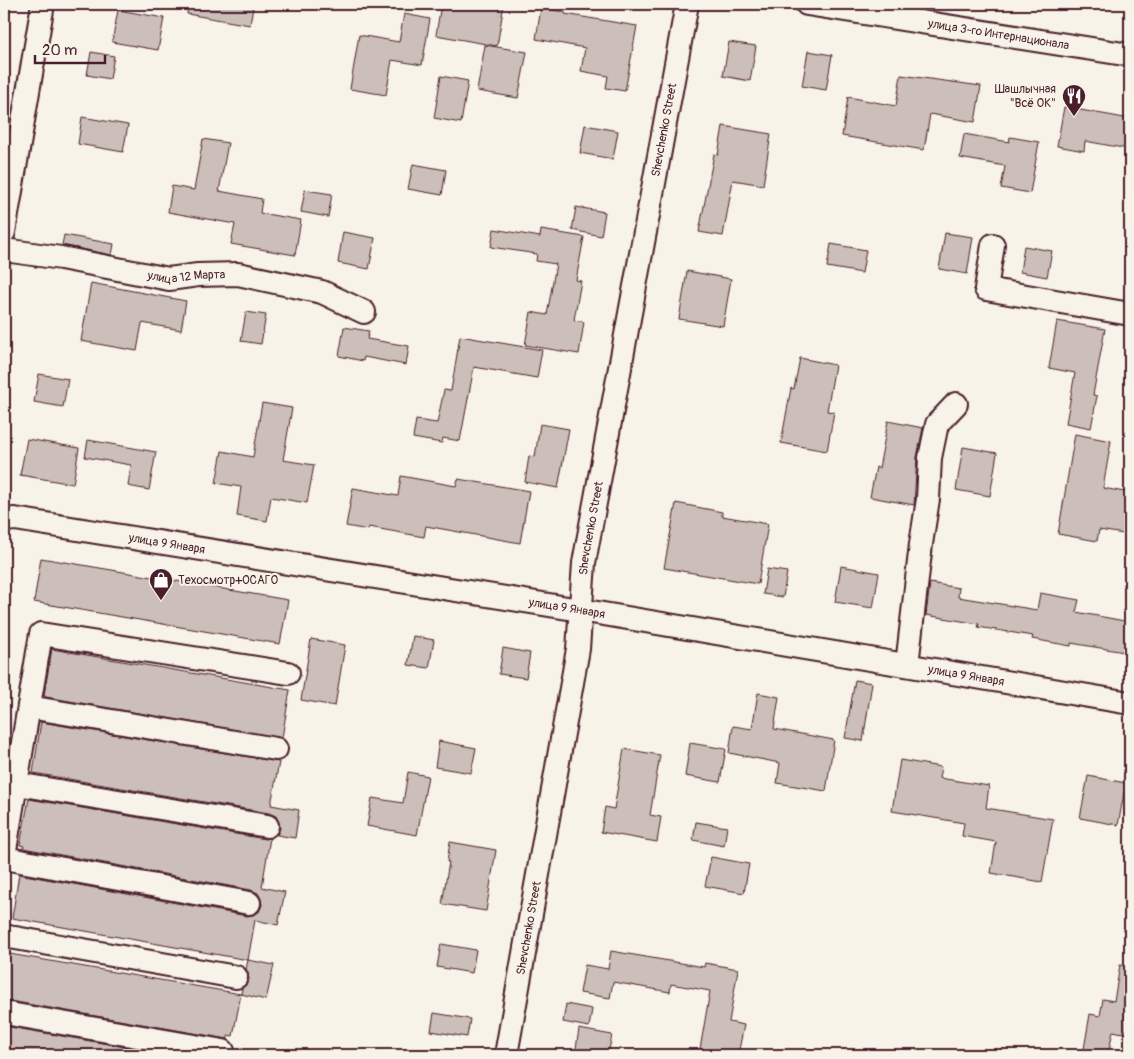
<svg xmlns="http://www.w3.org/2000/svg" width="1134" height="1059" viewBox="0 0 1134 1059" font-family="Pangolin,sans-serif">
<rect width="100%" height="100%" fill="#f7f3e8"/>
<filter id="ink" filterUnits="userSpaceOnUse"><feTurbulence type="fractalNoise" baseFrequency=".02" numOctaves="2"/><feDisplacementMap in="SourceGraphic" scale="10" xChannelSelector="R" yChannelSelector="G"/><feConvolveMatrix kernelMatrix="1 2 1 2 8 2 1 2 1" color-interpolation-filters="sRGB"/></filter>
<g filter="url(#ink)">
<g fill="#ccbfb9" stroke="#4a1f2b">
<path d="M188,4H233L253,7L250,25L187,14Z"/>
<path d="M441,4H504L497,46L436,35Z"/>
<path d="M541,8L565,12V14L637,26L625,91L606,88L608,76L581,71L585,48L536,39Z"/>
<path d="M118,10L164,18L158,50L112,42Z"/>
<path d="M404,14L430,19L422,65L392,60L386,95L350,89L359,35L399,42Z"/>
<path d="M729,42L756,46L750,81L723,76Z"/>
<path d="M485,45L527,52L518,98L477,91Z"/>
<path d="M808,51L832,55L826,90L802,86Z"/>
<path d="M91,52L114,56L110,79L87,75Z"/>
<path d="M901,75L981,86L975,122L930,114L924,150L842,136L848,97L896,106Z"/>
<path d="M441,76L468,81L461,123L434,118Z"/>
<path d="M1064,107L1130,119L1128,149L1085,141L1084,151L1057,146Z"/>
<path d="M82,117L128,125L123,152L78,144Z"/>
<path d="M585,125L618,131L613,159L580,153Z"/>
<path d="M723,126L771,134L763,185L733,180L723,236L699,232L714,154L718,155Z"/>
<path d="M964,134L1009,142L1010,137L1039,142L1030,193L1001,188L1005,166L960,158Z"/>
<path d="M203,139L228,143L219,191L262,199L260,213L301,220L295,255L231,244L235,224L168,212L172,186L194,190Z"/>
<path d="M413,164L446,170L442,195L408,189Z"/>
<path d="M305,190L332,194L328,217L301,212Z"/>
<path d="M576,207L605,212L601,236L572,230Z"/>
<path d="M494,229L540,237L541,230L584,237L576,280L581,281L574,320L584,322L579,354L525,345L531,312L547,315L556,264L536,261L537,254L491,247Z"/>
<path d="M343,232L375,238L369,269L338,263Z"/>
<path d="M945,233L973,237L967,274L939,269Z"/>
<path d="M64,235L114,244L112,255L62,245Z"/>
<path d="M831,244L866,250L862,273L827,267Z"/>
<path d="M1024,246L1052,251L1047,277L1020,272Z"/>
<path d="M687,271L731,279L723,326L679,319Z"/>
<path d="M91,283L186,301L181,330L142,323L137,351L81,341Z"/>
<path d="M246,312L266,315L261,344L241,341Z"/>
<path d="M1057,321L1105,329L1093,395L1097,396L1091,428L1066,423L1075,373L1049,368Z"/>
<path d="M344,327L369,331L367,339L409,346L406,365L364,357L363,361L339,356Z"/>
<path d="M460,336L542,350L537,378L474,367L460,441L443,438L442,443L413,438L416,420L437,423L444,390L451,391Z"/>
<path d="M800,358L835,365L827,411L834,412L827,451L781,443L791,388L794,389Z"/>
<path d="M39,374L68,379L63,407L34,402Z"/>
<path d="M262,403L292,408L283,460L314,465L307,503L271,497L267,521L237,516L241,487L216,483L222,451L253,457Z"/>
<path d="M888,421L923,428L917,457L914,505L870,497L876,467L879,468Z"/>
<path d="M540,424L569,429L558,488L525,482L529,456L535,457Z"/>
<path d="M1075,434L1111,441L1103,488L1130,493V535L1099,530L1097,541L1058,534Z"/>
<path d="M27,439L79,448L73,484L20,475Z"/>
<path d="M88,440L156,452L149,490L128,486L131,465L85,457Z"/>
<path d="M963,447L997,453L990,496L956,490Z"/>
<path d="M401,476L456,486L458,479L529,491L520,543L426,526L424,537L369,527L368,530L346,526L353,488L398,496Z"/>
<path d="M676,503L722,512V516L768,524L758,584L664,568Z"/>
<path d="M41,558L288,600L280,644L34,602Z"/>
<path d="M841,566L879,573L873,608L835,602Z"/>
<path d="M767,569L787,572L783,597L763,594Z"/>
<path d="M930,583L959,588L958,597L1037,610L1040,593L1079,600L1076,612L1130,622V653L1071,643V646L1032,639L1033,636L978,627L979,624L926,615Z"/>
<path d="M413,636L434,640L429,668L408,665Z"/>
<path d="M311,639L345,645L335,706L301,700Z"/>
<path d="M503,648L530,653L526,678L499,674Z"/>
<path d="M52,649L290,690L282,738L46,697L44,695Z"/>
<path d="M855,680L872,683L863,741L845,738Z"/>
<path d="M758,693L779,697L774,729L834,740L826,791L777,783L780,763L729,753L733,726L752,729Z"/>
<path d="M41,722L279,762L271,805L299,810L295,838L277,835L280,829L279,822L276,816L269,813L33,773Z"/>
<path d="M439,741L476,748L471,773L435,767Z"/>
<path d="M690,743L726,749L720,782L685,776Z"/>
<path d="M624,749L660,755L650,815L661,817L657,842L601,832L605,807L614,809Z"/>
<path d="M900,760L941,767L939,778L989,786L986,808L1053,819L1042,882L991,873L996,842L962,836L964,823L892,811Z"/>
<path d="M408,772L428,776L417,835L367,826L372,798L403,803Z"/>
<path d="M1088,776L1126,783L1118,825L1080,818Z"/>
<path d="M29,799L265,839L270,838L262,887L285,892L278,925L255,920L248,960L12,918L19,874L247,916L253,915L259,912L262,905L261,899L258,893L251,890L23,848L24,846L20,845Z"/>
<path d="M696,822L727,827L724,846L693,840Z"/>
<path d="M450,842L496,850L486,911L442,904L449,862H447Z"/>
<path d="M711,857L749,864L744,893L705,886Z"/>
<path d="M441,944L476,950L472,973L437,967Z"/>
<path d="M611,951L704,967L705,963L738,969L729,1022L744,1025L738,1055H699L710,991L671,984L670,992L613,982L610,998L580,993L585,965L608,969Z"/>
<path d="M4,953L241,994L233,1036L228,1035V1039L4,1000Z"/>
<path d="M248,960L274,965L266,1000L241,994L242,988L246,985L249,980L248,973L246,969Z"/>
<path d="M1120,965L1130,966V1023L1128,1034L1113,1031L1108,1055H1083L1090,1014L1100,1016L1103,999L1114,1001Z"/>
<path d="M566,1004L592,1009L589,1027L563,1022Z"/>
<path d="M434,1013L470,1019L467,1037L431,1031Z"/>
<path d="M4,1026L171,1055H4Z"/>
<path d="M579,1029L612,1035L608,1055H575Z"/>
</g>
<g fill="none" stroke-linecap="round" stroke-linejoin="round">
<g stroke="#4a1f2b" stroke-width="26">
<g id="minor">
<path id="s1" d="M807,4L1130,55"/>
<path d="M4,232L43,4"/>
<path d="M993,245L986,289L1130,314"/>
<path id="s2" d="M4,250L61,258L169,279L198,275L238,274L322,292L364,312"/>
<path id="s3" d="M4,520L15,519L580,610L1130,703"/>
<path d="M907,665L921,544L928,499L930,458L937,424L956,404"/>
<path d="M29,707L276,749"/>
<path d="M17,784L267,826"/>
<path d="M4,856L41,634L288,673"/>
<path d="M4,858L249,903"/>
<path d="M4,936L236,977"/>
<path d="M4,1013L223,1051"/>
<path id="s4" d="M506,1055L578,649L584,563L687,4"/>
</g>
</g>
<use href="#minor" stroke="#f7f3e8" stroke-width="22"/>
</g>
</g>
<defs>
<g id="restaurant-pin" transform="scale(1.25)"><path d="M0 17L-7.5 6A9.5 9.5 0 1 1 7.5 6Z" fill="#4a1f2b" stroke="#f7f3e8"/><path d="M-5-6h1v4h1v-4h1v4h1v-4h1v5L-1.5 .5V6h-2V.5L-5-1ZM5-6V6H3V1.5H1.5Q1.5-4 5-6Z" fill="#fff"/></g>
<g id="shop-pin" transform="scale(1.25)"><path d="M0 17L-7.5 6A9.5 9.5 0 1 1 7.5 6Z" fill="#4a1f2b" stroke="#f7f3e8"/><path d="M-5-2.5h2.3a2.7 3.5 0 0 1 5.4 0H5L5.5 6h-11ZM-1.5-2.5h3a1.5 2.3 0 0 0-3 0Z" fill="#fff"/></g>
</defs>
<g fill-rule="evenodd">
<use href="#restaurant-pin" x="1074" y="96"/>
<use href="#shop-pin" x="161" y="580"/>
</g>
<g text-anchor="middle" stroke-width="4" stroke-linejoin="round" paint-order="stroke">
<g font-size="12" fill="#4a1f2b" stroke="#f7f3e8">
<text dy="4" stroke="none"><textPath href="#s1" startOffset="194">улица 3-го Интернационала</textPath></text>
<text dy="4" stroke="none"><textPath href="#s4" startOffset="939">Shevchenko Street</textPath></text>
<text dy="4" stroke="none"><textPath href="#s2" startOffset="185">улица 12 Марта</textPath></text>
<text dy="4" stroke="none"><textPath href="#s4" startOffset="534">Shevchenko Street</textPath></text>
<text dy="4" stroke="none"><textPath href="#s3" startOffset="165">улица 9 Января</textPath></text>
<text dy="4" stroke="none"><textPath href="#s3" startOffset="570">улица 9 Января</textPath></text>
<text dy="4" stroke="none"><textPath href="#s3" startOffset="975">улица 9 Января</textPath></text>
<text dy="4" stroke="none"><textPath href="#s4" startOffset="129">Shevchenko Street</textPath></text>
</g>
<g font-size="12" fill="#4a1f2b" stroke="#f7f3e8" text-anchor="end">
<text x="1056" y="93">Шашлычная<tspan x="1056" dy="14">"Всё ОК"</tspan></text>
<text x="178" y="584" text-anchor="start">Техосмотр+ОСАГО</text>
</g>
</g>
<rect width="1134" height="1059" fill="none" stroke="#f7f3e8" stroke-width="20"/>
<rect x="10" y="10" width="1114" height="1039" fill="none" stroke="#4a1f2b" stroke-width="2" filter="url(#ink)"/>
<path d="M35 55v8h70v-8" fill="none" stroke="#4a1f2b" stroke-width="2.5"/>
<text x="42" y="55" font-size="15" fill="#4a1f2b" stroke="#f7f3e8" stroke-width="4" paint-order="stroke">20 m</text>
</svg>
